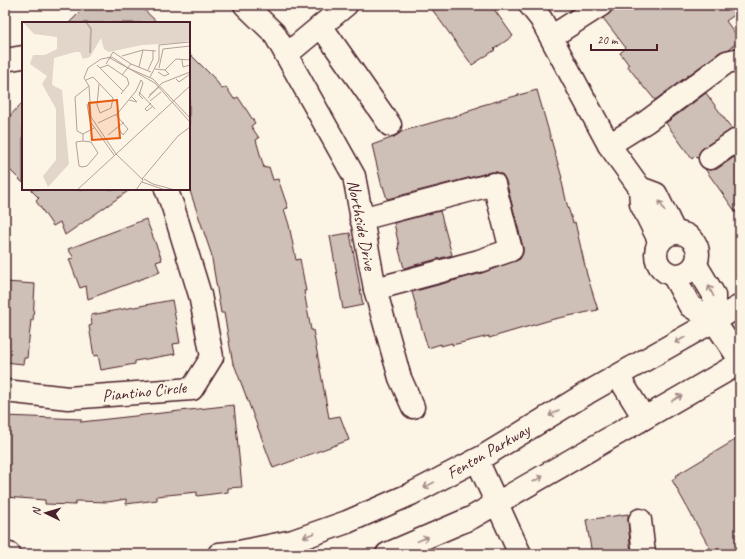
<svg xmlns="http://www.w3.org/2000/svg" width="745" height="559" viewBox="0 0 745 559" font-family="Caveat,sans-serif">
<rect width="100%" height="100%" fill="#fcf5e5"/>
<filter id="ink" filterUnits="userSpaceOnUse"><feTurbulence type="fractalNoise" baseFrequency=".025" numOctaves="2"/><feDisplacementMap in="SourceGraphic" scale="8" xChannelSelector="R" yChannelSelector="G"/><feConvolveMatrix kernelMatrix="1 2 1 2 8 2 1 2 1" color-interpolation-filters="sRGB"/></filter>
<g filter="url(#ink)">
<g fill="#cfc0b7" stroke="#4a1f2b">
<path d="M87,5H139L158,23H69Z"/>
<path d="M429,5H491L513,36L494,49L495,50L472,65Z"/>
<path d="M613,5H740V11L726,21L740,40L729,49L720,52L655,100L646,89H645L627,65H629L620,53L626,48L603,18L612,11Z"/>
<path d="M189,53L214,78L222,89L226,87L234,99L238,97L255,123L251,126L259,138L256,140L264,168L269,167L273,180L278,179L288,208L284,209L289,225L296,260L300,259L306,291H304L311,330H313L329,418L340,416L349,440L273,468L234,364H233L224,313H221L211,253L189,188Z"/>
<path d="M537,90L562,178H561L567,204L573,223L575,222L587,275L598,310L554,319L489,338V336L452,345V343L441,346V344L428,348L415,306H416L412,292L482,273L520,259L523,253V247L506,181L503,175L497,172H491L387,199L383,186L382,187L372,145L394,137L403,131L469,112V110L479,107V106Z"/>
<path d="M706,93L732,129L703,148L699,153L698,159L695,156L692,159L666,123Z"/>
<path d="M23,102V183L5,165V121Z"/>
<path d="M740,153V218L705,169L711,170L717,169Z"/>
<path d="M30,189H131L65,235L60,222L53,226L36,201L39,198Z"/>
<path d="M440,211L452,255L404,268L398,246H399L394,223Z"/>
<path d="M146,219L162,260L156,262L160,272L88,299L86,286L80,288L69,259L74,258L68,249Z"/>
<path d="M350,233L363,305L343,309L330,236Z"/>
<path d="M5,282L35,284L33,321L31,320L27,358H24L23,364L5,362Z"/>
<path d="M172,300L180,343L173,344L175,354L135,361V364L101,370L98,355L94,356L89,326L92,325L91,315Z"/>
<path d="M234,405L242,487L228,488V492L197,496V492L157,496V500L126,504V499L108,502L76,501L75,505L45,504V500L5,497V416L81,419V422Z"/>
<path d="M740,437V554H713L672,480L676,478L675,476Z"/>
<path d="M628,514V521L631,554H592L586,520Z"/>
</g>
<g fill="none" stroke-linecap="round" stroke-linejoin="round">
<g stroke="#4a1f2b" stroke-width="25">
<g id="minor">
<path d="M245,5L274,33L354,176L375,289L400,378L413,407"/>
<path d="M530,5L541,19L609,145L640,188L656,194L675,233"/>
<path d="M321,26L390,125"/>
<path d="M551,37L601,5"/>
<path d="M286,55L346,5"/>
<path d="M5,60L23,57"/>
<path d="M609,145L646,122L727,62L740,59"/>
<path d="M710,158L740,138"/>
<path d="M640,188L641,204L660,242"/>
<path d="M361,219L494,184L511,250L479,261L375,289"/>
<circle cx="677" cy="254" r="21"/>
<path d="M696,265L714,295V321"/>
<path d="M673,275L690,306L714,321L740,360"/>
<path d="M618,376L644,418"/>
<path d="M5,391L68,398L192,389L212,357L200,295L173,207L166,189"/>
<path d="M477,460L520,554"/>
<path d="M640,520L644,554"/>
<path d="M5,553L9,554"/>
<path d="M219,554L239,552L293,541L347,522L411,494L484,456L587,393L740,306"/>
<path d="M387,554L471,518L740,363"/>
</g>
</g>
<use href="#minor" stroke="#fcf5e5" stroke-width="22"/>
</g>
<defs><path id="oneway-shaft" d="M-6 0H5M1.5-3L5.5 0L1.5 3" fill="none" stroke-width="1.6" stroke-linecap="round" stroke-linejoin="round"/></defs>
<g stroke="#a38a88">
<use href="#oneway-shaft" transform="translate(662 206) rotate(-117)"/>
<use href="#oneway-shaft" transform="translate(711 291) rotate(-116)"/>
<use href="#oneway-shaft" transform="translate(680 340) rotate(150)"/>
<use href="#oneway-shaft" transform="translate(677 398) rotate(-30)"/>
<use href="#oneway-shaft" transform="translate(554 413) rotate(149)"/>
<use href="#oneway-shaft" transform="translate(538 479) rotate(-30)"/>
<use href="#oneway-shaft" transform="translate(429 485) rotate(152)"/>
<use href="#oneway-shaft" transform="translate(309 535) rotate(160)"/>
<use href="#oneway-shaft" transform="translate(423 539) rotate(-23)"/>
</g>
</g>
<g text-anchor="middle" stroke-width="3.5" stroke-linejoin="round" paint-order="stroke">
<g font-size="17" fill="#4a1f2b" stroke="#fcf5e5">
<text transform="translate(362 225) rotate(79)" y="6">Northside Drive</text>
<text transform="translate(144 391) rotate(-6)" y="6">Piantino Circle</text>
<text transform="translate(488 451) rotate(-30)" y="6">Fenton Parkway</text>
</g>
</g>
<g transform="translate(22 22)">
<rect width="168" height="168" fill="#fcf5e5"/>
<path d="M1,0H168V18L158,21L120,23L87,30L82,27L79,16L68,35L61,37L58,30H53L32,36L30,63L40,68L47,142L26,165L21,154L34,138V87L20,62L25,54L8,42L11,33H23L35,27V15L12,12Z" fill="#e2d5ca"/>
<path fill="none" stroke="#c0aca5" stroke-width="2" d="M64,0L69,7L68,31"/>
<path fill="none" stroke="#b59f9b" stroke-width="1" d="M100,34L121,28L134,29M86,35L133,61L168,100M160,38L161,45L168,43M84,42L91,30L109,42L129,50M75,43L101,69M117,45L121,28M78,46L86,43L105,56L107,62L99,72M137,46L141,27L168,24M133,47L143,48L147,52L142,54L136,50M126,48L131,37V28M143,48L154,37L168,38M100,53L109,42M128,55L137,38V23L168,20M154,57L157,60L168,52M64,58L71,55L91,76L89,86L78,91L75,83L77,62M117,70L133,87M127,73L137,65M126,76L140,61L168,50M107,78L115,80L110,75M128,79L139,70M129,81L123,87L125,89L131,84M65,82L68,99L92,133M94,93L106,107L101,113L96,106M76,101L95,92L114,69L119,58L121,61L117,73L121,77M61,112L55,109L53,75L67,64M86,113L102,100M61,119L69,120L76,131L65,144L60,145L57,144L54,120ZM61,119V112L72,106M94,132L69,95L67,64L62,56L66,46L79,37L90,35L106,46L131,57L168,96M94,132L121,158L114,168M120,157L156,114L168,105M122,157L131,162L153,168M120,160L143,168M55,168L168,64"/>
<path fill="#e8590c" fill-opacity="0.15" stroke="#e8590c" stroke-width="2" d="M95,78L98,116L70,118L67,81Z"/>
<rect width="168" height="168" fill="none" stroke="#4a1f2b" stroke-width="2"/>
</g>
<rect width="745" height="559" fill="none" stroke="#fcf5e5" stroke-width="20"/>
<rect x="10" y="10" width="725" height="539" fill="none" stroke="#4a1f2b" stroke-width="1.5" filter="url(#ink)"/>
<g transform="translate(46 513) rotate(275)" stroke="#fcf5e5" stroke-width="3" paint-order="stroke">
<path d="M0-3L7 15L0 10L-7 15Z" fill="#4a1f2b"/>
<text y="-6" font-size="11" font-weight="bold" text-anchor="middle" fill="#4a1f2b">N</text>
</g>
<path d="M591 44v6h66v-6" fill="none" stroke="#4a1f2b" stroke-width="2"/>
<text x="597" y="44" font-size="12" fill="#4a1f2b" stroke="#fcf5e5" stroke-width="3" paint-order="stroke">20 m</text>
</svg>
